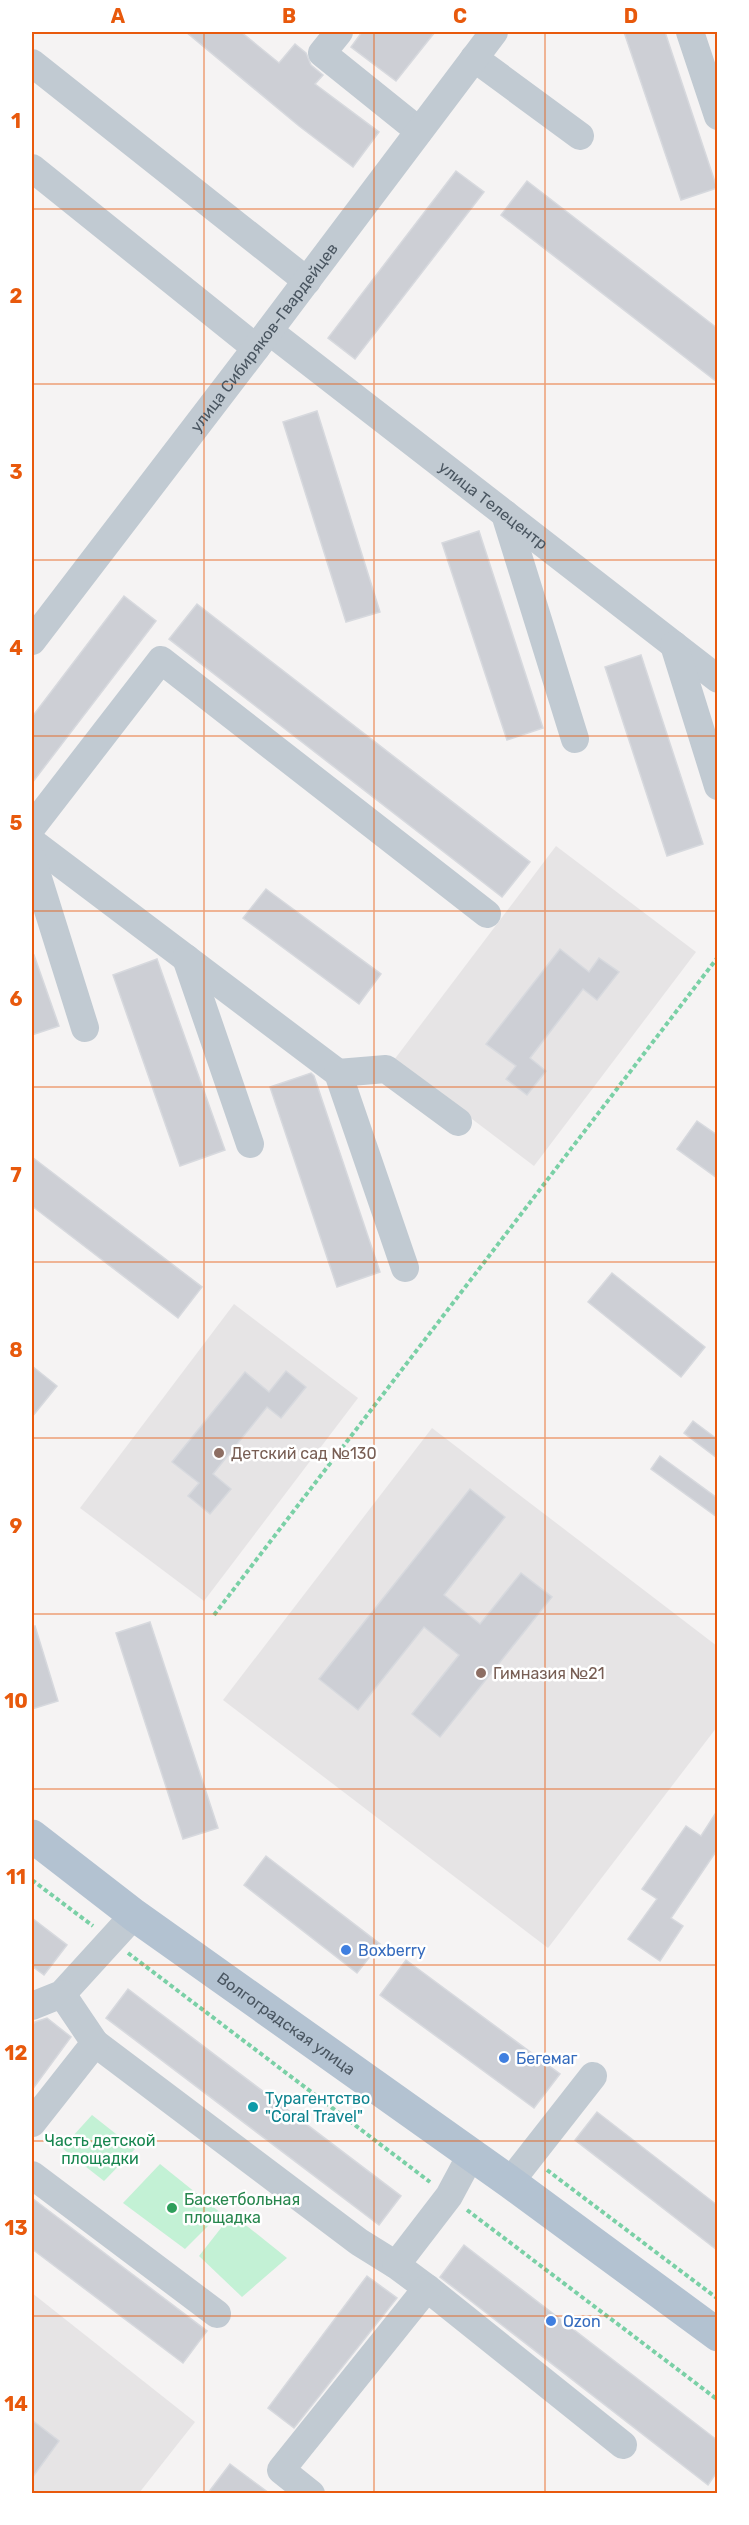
<svg xmlns="http://www.w3.org/2000/svg" width="749" height="2525" viewBox="0 0 749 2525" font-family="Rubik,sans-serif">
<rect width="100%" height="100%" fill="#f5f3f3"/>
<g fill="#e6e4e5">
<path d="M556,846L696,952L534,1166L394,1060Z"/>
<path d="M234,1304L358,1398L204,1601L80,1508Z"/>
<path d="M432,1428L717,1646V1727L548,1948L223,1700Z"/>
<path d="M32,2293L195,2422L139,2493H32Z"/>
</g>
<g fill="#c3f1d5">
<path d="M92,2115L135,2149L104,2181L62,2148Z"/>
<path d="M160,2164L221,2213L185,2249L123,2203Z"/>
<path d="M232,2214L287,2258L242,2297L199,2256Z"/>
</g>
<g fill="#cdcfd5" stroke="#d7d9de" stroke-width="1.5">
<path d="M186,32H241L279,63L295,44L306,53L311,65L323,75L315,84L379,132L353,167L299,126Z"/>
<path d="M362,32H435L396,81L351,47Z"/>
<path d="M624,32H665L717,188L681,200Z"/>
<path d="M456,171L484,192L355,359L328,338Z"/>
<path d="M527,181L717,328V382L501,215Z"/>
<path d="M317,411L380,612L346,622L283,422Z"/>
<path d="M479,531L543,728L507,740L442,543Z"/>
<path d="M124,596L156,621L32,783V717Z"/>
<path d="M197,604L530,862L502,897L169,639Z"/>
<path d="M641,655L703,844L667,856L605,667Z"/>
<path d="M266,889L381,974L359,1004L243,918Z"/>
<path d="M560,949L589,972L599,958L619,972L597,1000L583,989L530,1058L546,1071L527,1095L506,1079L516,1066L486,1044Z"/>
<path d="M34,955L59,1026L32,1035V956Z"/>
<path d="M157,959L225,1150L180,1166L113,975Z"/>
<path d="M311,1073L314,1076L380,1272L337,1287L270,1087Z"/>
<path d="M697,1121L717,1135V1178L677,1149Z"/>
<path d="M32,1157L202,1287L178,1318L32,1206Z"/>
<path d="M612,1273L705,1347L681,1377L588,1302Z"/>
<path d="M32,1366L57,1386L32,1417Z"/>
<path d="M286,1371L306,1387L281,1418L267,1407L213,1474L231,1489L210,1514L188,1496L199,1483L172,1462L245,1372L269,1392Z"/>
<path d="M693,1421L717,1439V1458L684,1433Z"/>
<path d="M660,1456L717,1498V1517L651,1469Z"/>
<path d="M470,1489L505,1517L444,1595L480,1624L521,1573L552,1597L440,1737L412,1714L459,1655L424,1627L358,1710L319,1679Z"/>
<path d="M150,1622L218,1828L183,1839L116,1633Z"/>
<path d="M35,1626L58,1701L32,1709V1627Z"/>
<path d="M717,1811V1850L671,1918L683,1926L660,1961L628,1939L657,1899L642,1889L686,1826L701,1836Z"/>
<path d="M266,1856L380,1944L357,1973L244,1885Z"/>
<path d="M32,1918L67,1945L44,1975L32,1966Z"/>
<path d="M406,1960L560,2074L534,2108L380,1995Z"/>
<path d="M128,1989L401,2196L379,2225L106,2018Z"/>
<path d="M47,2018L71,2037L32,2090V2026L35,2022Z"/>
<path d="M597,2112L717,2205V2250L575,2140Z"/>
<path d="M32,2198L207,2331L183,2363L32,2249Z"/>
<path d="M464,2245L717,2440V2472L708,2485L440,2277Z"/>
<path d="M367,2276L397,2298L294,2428L268,2408Z"/>
<path d="M32,2420L59,2441L32,2478Z"/>
<path d="M230,2464L269,2493H208Z"/>
</g>
<g fill="none" stroke-linecap="round" stroke-linejoin="round">
<g stroke="#7ad0a6" stroke-width="4" stroke-dasharray="4.5 3" stroke-linecap="butt">
<path d="M214,1615L718,957"/>
<path d="M32,1880L93,1926"/>
<path d="M128,1953L430,2182"/>
<path d="M547,2170L718,2299"/>
<path d="M467,2210L718,2400"/>
</g>
<g stroke="#c1cad2" stroke-width="28">
<path d="M339,32L322,53L419,131"/>
<path d="M690,32L718,116"/>
<path d="M474,58L580,136"/>
<path d="M32,63L307,281"/>
<path d="M32,168L256,348"/>
<path id="s1" d="M269,331L718,679"/>
<path d="M505,514L575,739"/>
<path id="s2" d="M32,641L256,348L494,32"/>
<path d="M674,645L718,786"/>
<path d="M32,827L161,660L487,914"/>
<path d="M32,842L338,1073L405,1268"/>
<path d="M32,859L85,1028"/>
<path d="M186,958L250,1144"/>
<path d="M338,1073L386,1069L458,1122"/>
<path d="M32,2006L62,1994L134,1915"/>
<path d="M95,2043L359,2242L396,2265L427,2288L623,2445"/>
<path d="M32,2123L95,2043L62,1994"/>
<path d="M32,2175L217,2314"/>
<path d="M510,2182L593,2076"/>
<path d="M396,2265L449,2196L471,2155"/>
<path d="M311,2494L281,2470L427,2288"/>
</g>
<path stroke="#b3c2d1" stroke-width="33" id="s3" d="M32,1836L134,1915L510,2182L718,2335"/>
</g>
<path fill="none" stroke="#e8590c" stroke-width="1.5" stroke-opacity="0.55" d="M204,32V2494M374,32V2494M545,32V2494M32,209H718M32,384H718M32,560H718M32,736H718M32,911H718M32,1087H718M32,1262H718M32,1438H718M32,1614H718M32,1789H718M32,1965H718M32,2141H718M32,2316H718"/>
<g fill="#8d6e63" stroke="#fff" stroke-width="2">
<circle cx="219" cy="1453" r="6"/>
<circle cx="481" cy="1673" r="6"/>
</g>
<g fill="#3f7fe0" stroke="#fff" stroke-width="2">
<circle cx="346" cy="1950" r="6"/>
<circle cx="504" cy="2058" r="6"/>
<circle cx="551" cy="2321" r="6"/>
</g>
<circle fill="#0f9aa8" stroke="#fff" stroke-width="2" cx="253" cy="2107" r="6"/>
<circle fill="#2e9e5b" stroke="#fff" stroke-width="2" cx="172" cy="2208" r="6"/>
<g text-anchor="middle" stroke-width="5" stroke-linejoin="round" paint-order="stroke">
<g font-size="16" fill="#4a5661" stroke="#fff">
<text dy="6" stroke="none"><textPath href="#s2" startOffset="382">улица Сибиряков-Гвардейцев</textPath></text>
<text dy="6" stroke="none"><textPath href="#s1" startOffset="284">улица Телецентр</textPath></text>
<text dy="6" stroke="none"><textPath href="#s3" startOffset="316">Волгоградская улица</textPath></text>
</g>
<g font-size="16" fill="#785e54" stroke="#fff" text-anchor="start">
<text x="231" y="1459">Детский сад №130</text>
<text x="493" y="1679">Гимназия №21</text>
</g>
<g font-size="16" fill="#366cbe" stroke="#fff" text-anchor="start">
<text x="358" y="1956">Boxberry</text>
<text x="516" y="2064">Бегемаг</text>
<text x="563" y="2327">Ozon</text>
</g>
<g font-size="16" fill="#0d838f" stroke="#fff" text-anchor="start">
<text x="265" y="2104">Турагентство<tspan x="265" dy="18">"Coral Travel"</tspan></text>
</g>
<g font-size="16" fill="#17864f" stroke="#fff">
<text x="100" y="2146">Часть детской<tspan x="100" dy="18">площадки</tspan></text>
</g>
<g font-size="16" fill="#27864d" stroke="#fff" text-anchor="start">
<text x="184" y="2205">Баскетбольная<tspan x="184" dy="18">площадка</tspan></text>
</g>
</g>
<rect width="749" height="2525" fill="none" stroke="#ffffff" stroke-width="66"/>
<rect x="33" y="33" width="683" height="2459" fill="none" stroke="#e8590c" stroke-width="2"/>
<g font-size="20" text-anchor="middle" font-weight="bold" fill="#e8590c">
<text x="118" y="23">A</text>
<text x="289" y="23">B</text>
<text x="460" y="23">C</text>
<text x="631" y="23">D</text>
<text x="16" y="128">1</text>
<text x="16" y="303">2</text>
<text x="16" y="479">3</text>
<text x="16" y="655">4</text>
<text x="16" y="830">5</text>
<text x="16" y="1006">6</text>
<text x="16" y="1182">7</text>
<text x="16" y="1357">8</text>
<text x="16" y="1533">9</text>
<text x="16" y="1708">10</text>
<text x="16" y="1884">11</text>
<text x="16" y="2060">12</text>
<text x="16" y="2235">13</text>
<text x="16" y="2411">14</text>
</g>
</svg>
